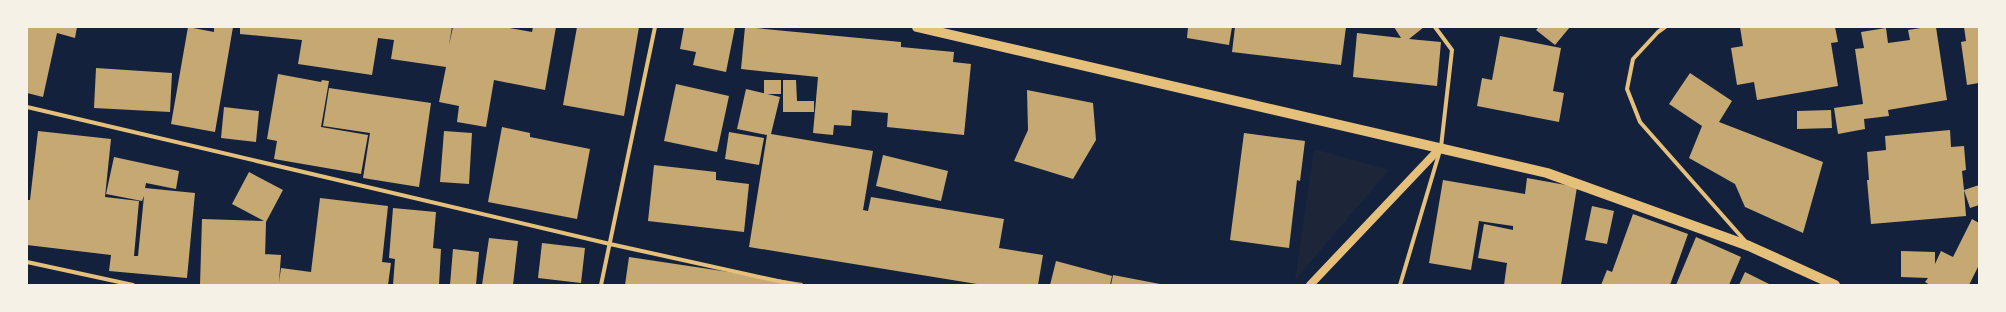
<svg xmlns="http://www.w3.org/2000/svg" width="2006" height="312" viewBox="0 0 2006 312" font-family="Signika,sans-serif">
<rect width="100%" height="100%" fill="#14213d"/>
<path fill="#1d2539" d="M1314,149L1389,170L1295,280Z"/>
<g fill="#c6a872">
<path d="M27,27H77L75,38L57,33L43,97L27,93Z"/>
<path d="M188,27L214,32V27H233L215,132L171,124Z"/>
<path d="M240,27H452L449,45L453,27H504L532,32L533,27H556L545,90L494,80L486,127L457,122L459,106L439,102L446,67L391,59L394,40L378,38L372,75L298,64L302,40L240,34Z"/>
<path d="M577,27H639L624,116L563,105Z"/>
<path d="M684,27H735L726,72L693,65L696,52L680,49Z"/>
<path d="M745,27L901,42V47L954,52L953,62L971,64L964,135L887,127L888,113L852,110L851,126L834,125L833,135L813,133L818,77L741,69Z"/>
<path d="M1188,27H1232L1229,45L1187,38Z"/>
<path d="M1235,27H1346L1341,65L1232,52Z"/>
<path d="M1394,27H1424L1409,39L1441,42L1437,86L1353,77L1357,33L1401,38Z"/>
<path d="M1539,27H1570L1555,45L1536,30Z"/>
<path d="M1740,27H1835L1838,42L1831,43L1838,86L1757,100L1754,82L1737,85L1731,48L1743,46Z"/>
<path d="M1927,27H1936L1947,100L1888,110L1889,116L1864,119L1865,129L1838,134L1834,108L1863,104L1855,49L1864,48L1861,32L1886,28L1888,43L1910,40L1908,30Z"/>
<path d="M1964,27H1979V83L1967,85L1961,42L1966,41Z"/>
<path d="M1500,36L1561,48L1553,91L1564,93L1559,122L1477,106L1482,78L1492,80Z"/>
<path d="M96,68L172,73L170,112L94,108Z"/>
<path d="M1690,73L1732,101L1719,122L1823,162L1803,233L1745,207L1735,184L1689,158L1702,126L1669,104Z"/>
<path d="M278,74L321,82L322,80L329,81L321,127L368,135L361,174L274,159L277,141L267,139Z"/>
<rect x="764" y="80" width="17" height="14"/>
<path d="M783,80H796L797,101H814V112H783Z"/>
<path d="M676,84L729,96L717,152L664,141Z"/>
<path d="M329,88L431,103L419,187L363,178L370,133L323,126Z"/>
<path d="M746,89L780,97L771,134L873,151L863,210L868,211L871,197L1004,219L999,248L1043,255L1038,285H983L749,247L767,135L737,129Z"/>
<path d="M1027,90L1093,103L1096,140L1073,179L1014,161L1028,130Z"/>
<path d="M224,107L259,111L256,142L221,138Z"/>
<path d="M1831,110L1832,128L1797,129V111Z"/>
<path d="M502,127L530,133V137L590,149L577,219L488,202Z"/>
<path d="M1950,130L1951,147L1964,146L1966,170L1962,171L1964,190L1979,185V205L1970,208L1964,190L1966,216L1871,224L1867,180H1869L1867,152L1886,150L1885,136Z"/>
<path d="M38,131L111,139L105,197L139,201L134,256H138L144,196L142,201L106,194L114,157L179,171L176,189L146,183L145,188L195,193L187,278L109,271L111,255L27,245V200H30Z"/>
<path d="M444,131L472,133L469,184L440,182Z"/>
<path d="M729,132L764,138L759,165L725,159Z"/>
<path d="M1244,133L1305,141L1300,181L1297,180L1289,248L1230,240Z"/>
<path d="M883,155L948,171L941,201L876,186Z"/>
<path d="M654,165L716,172V180L749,184L744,232L648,221Z"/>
<path d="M249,172L283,190L266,222L265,258V254L281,255L279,282L281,268L311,272L320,198L388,206L382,262L391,263L388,285H200L202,219L264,221L232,204Z"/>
<path d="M1527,178L1577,187L1561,285H1504L1507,263L1478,258L1484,224L1513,230V226L1479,221L1471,270L1429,263L1443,180L1525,194Z"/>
<path d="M1592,206L1614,211L1607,244L1585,240Z"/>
<path d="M393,208L436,212L433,248L441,249L439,285H393L395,259L389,258Z"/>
<path d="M1633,214L1688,234L1670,285H1601L1607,270L1612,272Z"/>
<path d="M1972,219L1979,223V265L1969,285H1930L1925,282L1928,278L1901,277V251L1935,252V264L1941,251L1953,257Z"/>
<path d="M1696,237L1741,257L1729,285H1676Z"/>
<path d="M489,238L518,241L513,285H482Z"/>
<path d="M542,243L585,248L581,283L538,278Z"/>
<path d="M453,249L479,252L476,285H450Z"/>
<path d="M629,257L803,283L802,285H625Z"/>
<path d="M1056,261L1112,276L1110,285H1050Z"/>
<path d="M1745,272L1771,285H1739Z"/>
<path d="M1113,275L1160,284V285H1111Z"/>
</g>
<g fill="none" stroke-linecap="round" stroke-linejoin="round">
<g stroke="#e5c07b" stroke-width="4">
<path d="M1665,27L1658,32L1633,59L1627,89L1640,122L1746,242"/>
<path d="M27,107L610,244L796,285"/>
<path d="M27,262L133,285"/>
<path d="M601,285L655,27"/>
<path d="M1400,285L1441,147L1452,50L1435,27"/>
</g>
<path stroke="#e5c07b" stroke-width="8" d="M1310,285L1441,147"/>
<path stroke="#e5c07b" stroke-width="10" d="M917,27L1547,173L1749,246L1835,285"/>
</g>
<rect width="2006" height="312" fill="none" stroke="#f6f1e7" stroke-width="56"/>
</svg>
